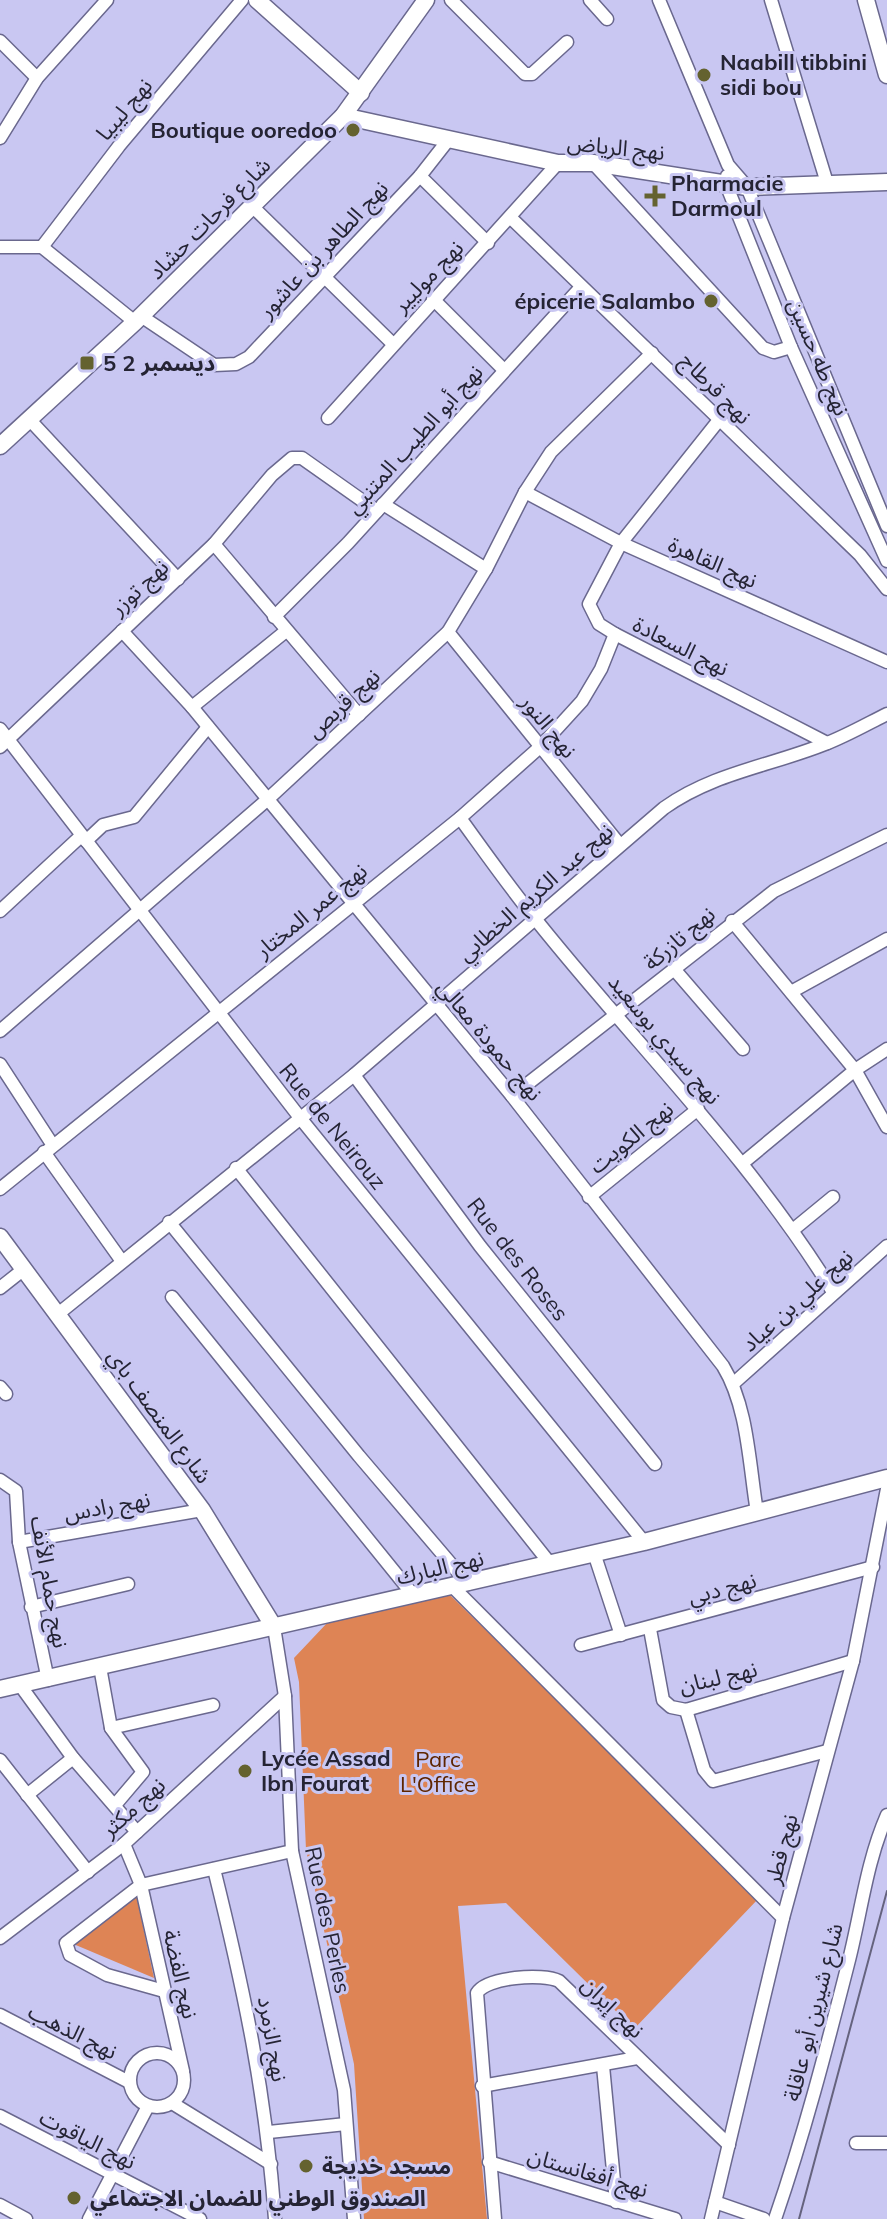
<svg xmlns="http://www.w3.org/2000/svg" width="887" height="2219" viewBox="0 0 887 2219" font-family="Mulish,'Noto Sans Arabic',sans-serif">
<rect width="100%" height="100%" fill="#c9c7f2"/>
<g fill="#de8455">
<path d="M450,1595L759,1898L634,2029L506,1903L458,1906L487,2219H364L354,2064L306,1850L299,1682L294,1658L328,1622Z"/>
<path d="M136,1894L154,1978L71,1943Z"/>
</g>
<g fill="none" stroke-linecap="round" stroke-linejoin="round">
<g stroke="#6a688e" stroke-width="15">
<g id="minor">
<path d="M451,0L525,74H532L567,42"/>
<path d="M590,0L607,19"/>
<path d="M659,0L728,165L747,187L887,526"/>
<path d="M771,0L827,183"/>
<path d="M0,41L37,78"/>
<path d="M0,138L37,78L107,0"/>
<path d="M593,163L763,348L774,352L791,347"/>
<path d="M420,176L488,243"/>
<path d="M727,176L726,184L791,347L887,561"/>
<path d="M253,207L392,343"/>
<path d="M511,218L860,555L887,589"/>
<path d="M0,247H42L135,322"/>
<path d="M42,247L119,146L242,0"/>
<path d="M433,299L503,369"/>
<path d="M141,316L214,365L236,364L249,357L420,176L449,139"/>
<path d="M328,418L558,163"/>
<path d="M29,419L178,579"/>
<path d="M719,420L621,543L589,604L599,624L615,634L827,743"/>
<path d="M525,492L621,543L887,662"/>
<path d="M383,504L486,569"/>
<path d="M214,544L359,715"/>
<path d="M274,617L348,543L581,287"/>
<path d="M122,631L192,707L512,1096L723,1366C748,1407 749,1464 757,1512"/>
<path d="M448,632L620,845"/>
<path d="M192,707L286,631"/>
<path d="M0,729L301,1119L644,1542"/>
<path d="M0,747L214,544L272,475L292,458H302L377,511"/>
<path d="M460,818C484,851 507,884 533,916C633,1042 748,1154 833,1292"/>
<path d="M86,841L103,825L134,817L208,727"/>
<path d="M0,911L81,836"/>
<path d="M732,921L855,1070L744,1162"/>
<path d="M674,969L743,1049"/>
<path d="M791,992L887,939"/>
<path d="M0,1031L268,799L448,632L486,569L525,492L551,452L652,353"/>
<path d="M887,1049L855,1070L887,1127"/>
<path d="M0,1064L52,1144"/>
<path d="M354,1075L480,1246L655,1464"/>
<path d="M512,1096L774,891L887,835"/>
<path d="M44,1152L121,1260"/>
<path d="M236,1168L548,1561"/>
<path d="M0,1189L460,818L540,747L582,701L601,669L615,634"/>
<path d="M589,1197L698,1109"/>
<path d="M169,1222L359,1456L468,1584"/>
<path d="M794,1229L833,1197"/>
<path d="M0,1288L24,1269"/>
<path d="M172,1297L414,1596"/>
<path d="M58,1314L354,1075L664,808C713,773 770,766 825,744C846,736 867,724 887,714"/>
<path d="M734,1383L887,1246"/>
<path d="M0,1387L6,1394"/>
<path d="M0,1480L16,1491L19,1542L48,1680"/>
<path d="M19,1542L202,1510"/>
<path d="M594,1553L621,1635"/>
<path d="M453,1587L783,1918"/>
<path d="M31,1607L128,1584"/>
<path d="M274,1627L285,1696L292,1851L344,2090L354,2219"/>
<path d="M650,1629L663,1700L671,1707L686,1710L853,1661"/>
<path d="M581,1645L873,1567"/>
<path d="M100,1667L111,1728L143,1772L115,1805"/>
<path d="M20,1685L73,1758L137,1832"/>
<path d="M686,1710L704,1770L713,1781L827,1751"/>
<path d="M111,1728L213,1705"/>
<path d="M0,1760L88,1872"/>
<path d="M27,1795L73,1758"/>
<path d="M124,1844L141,1885L183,2071"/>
<path d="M214,1869C244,1990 266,2094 275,2219"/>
<path d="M0,1938L124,1844L285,1696"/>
<path d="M164,1991L107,1975L70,1955L66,1943L141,1885L292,1851"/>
<path d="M0,2015L129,2082"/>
<circle cx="157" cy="2080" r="27"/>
<path d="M603,2066L616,2202"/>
<path d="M482,2086L637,2058"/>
<path d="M172,2103L271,2164"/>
<path d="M0,2116L200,2219"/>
<path d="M269,2132L346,2124"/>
<path d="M856,2143H887"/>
<path d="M489,2162L675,2219"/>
<path d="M715,2202L764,2219"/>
<path d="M0,2205L26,2219"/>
<path d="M89,2219L148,2106"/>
<path d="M495,2219L477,1993C486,1977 543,1973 559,1981L729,2145"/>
<path d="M711,2219L783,1918L853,1661L887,1489"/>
<path d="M775,2219C804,2135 826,2050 848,1964C861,1914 866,1863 887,1815"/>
</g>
</g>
<g stroke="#6a688e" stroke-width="19">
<g id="tertiary">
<path d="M257,0L361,93"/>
<path d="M866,0L887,75"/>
<path d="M343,116L558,163H593L747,187L887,182"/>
<path d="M0,446L135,322L343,116L426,0"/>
<path d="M0,1237L202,1510L274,1627"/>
<path d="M0,1689L644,1542L887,1478"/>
</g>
</g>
<use href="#minor" stroke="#fff" stroke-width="12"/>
<use href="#tertiary" stroke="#fff" stroke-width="16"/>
<path stroke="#65637e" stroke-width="2" d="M799,2219L887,1891"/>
</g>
<g fill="#64622f" stroke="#c9c7f2" stroke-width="3">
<circle cx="704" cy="75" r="8"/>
<circle cx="353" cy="130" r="8"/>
<path d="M651 184h8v8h8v8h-8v8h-8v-8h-8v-8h8z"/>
<circle cx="711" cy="301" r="8"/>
<rect x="79" y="355" width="16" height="16" rx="4"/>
<circle cx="245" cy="1771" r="8"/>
<circle cx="306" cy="2166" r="8"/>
<circle cx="74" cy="2198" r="8"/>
</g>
<g text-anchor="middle" stroke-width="6" stroke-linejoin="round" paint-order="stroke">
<g font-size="22" font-weight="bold" fill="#252434" stroke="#c9c7f2" text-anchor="start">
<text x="720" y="70">Naabill tibbini<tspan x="720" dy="25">sidi bou</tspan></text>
<text x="337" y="138" text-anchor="end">Boutique ooredoo</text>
<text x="671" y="191">Pharmacie<tspan x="671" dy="25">Darmoul</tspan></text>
<text x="695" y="309" text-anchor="end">épicerie Salambo</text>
<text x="103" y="371">5 ديسمبر 2</text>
<text x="261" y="1766">Lycée Assad<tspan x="261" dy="25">Ibn Fourat</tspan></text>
<text x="322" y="2174">مسجد خديجة</text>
<text x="90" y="2206">الصندوق الوطني للضمان الاجتماعي</text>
</g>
<g font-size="22" fill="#252434" stroke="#c9c7f2">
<text transform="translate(124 109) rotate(-50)" y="8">نهج ليبيا</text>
<text transform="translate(616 147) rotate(6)" y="8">نهج الرياض</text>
<text transform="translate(209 218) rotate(-45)" y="8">شارع فرحات حشاد</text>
<text transform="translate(323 249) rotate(-47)" y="8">نهج الطاهر بن عاشور</text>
<text transform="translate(428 276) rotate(-46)" y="8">نهج موليير</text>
<text transform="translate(819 357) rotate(67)" y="8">نهج طه حسين</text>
<text transform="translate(716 388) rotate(45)" y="8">نهج قرطاج</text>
<text transform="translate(414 439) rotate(-48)" y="8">نهج أبو الطيب المتنبي</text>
<text transform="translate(713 562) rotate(24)" y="8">نهج القاهرة</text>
<text transform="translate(139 587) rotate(-43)" y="8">نهج توزر</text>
<text transform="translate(681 646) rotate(27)" y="8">نهج السعادة</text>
<text transform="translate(343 703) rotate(-43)" y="8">نهج قربص</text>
<text transform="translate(549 726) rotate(51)" y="8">نهج النور</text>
<text transform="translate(535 892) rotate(-41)" y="8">نهج عبد الكريم الخطابي</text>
<text transform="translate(311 910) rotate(-39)" y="8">نهج عمر المختار</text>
<text transform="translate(679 938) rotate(-40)" y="8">نهج تازركة</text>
<text transform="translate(665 1039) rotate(50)" y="8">نهج سيدي بوسعيد</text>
<text transform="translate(490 1040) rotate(50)" y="8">نهج حمودة معالي</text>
<text transform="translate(333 1126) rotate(51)" y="8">Rue de Neirouz</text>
<text transform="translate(631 1137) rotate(-39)" y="8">نهج الكويت</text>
<text transform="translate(518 1259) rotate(52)" y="8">Rue des Roses</text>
<text transform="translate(797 1300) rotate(-42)" y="8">نهج علي بن عياد</text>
<text transform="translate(160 1416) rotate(54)" y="8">شارع المنصف باي</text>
<text transform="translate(107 1506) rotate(-10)" y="8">نهج رادس</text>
<text transform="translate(440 1567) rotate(-13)" y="8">نهج البارك</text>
<text transform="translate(50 1582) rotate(80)" y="8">نهج حمام الأنف</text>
<text transform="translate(722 1588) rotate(-15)" y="8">نهج دبي</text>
<text transform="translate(718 1677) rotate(-13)" y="8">نهج لبنان</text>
<text transform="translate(133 1807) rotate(-42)" y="8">نهج مكثر</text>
<text transform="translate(781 1849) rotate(-75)" y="8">نهج قطر</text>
<text transform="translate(328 1920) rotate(78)" y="8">Rue des Perles</text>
<text transform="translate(181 1974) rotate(77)" y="8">نهج الفضة</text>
<text transform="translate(613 2007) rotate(44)" y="8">نهج إيران</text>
<text transform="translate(813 2012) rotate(-76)" y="8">شارع شيرين أبو عاقلة</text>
<text transform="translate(73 2031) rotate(27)" y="8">نهج الذهب</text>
<text transform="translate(273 2039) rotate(80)" y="8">نهج الزمرد</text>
<text transform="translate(88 2139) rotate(27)" y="8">نهج الياقوت</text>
<text transform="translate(588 2172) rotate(17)" y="8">نهج أفغانستان</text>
</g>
<g font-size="22" fill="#5e2500" stroke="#c9c7f2">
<text x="438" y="1767">Parc<tspan x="438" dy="25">L'Office</tspan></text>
</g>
</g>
</svg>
